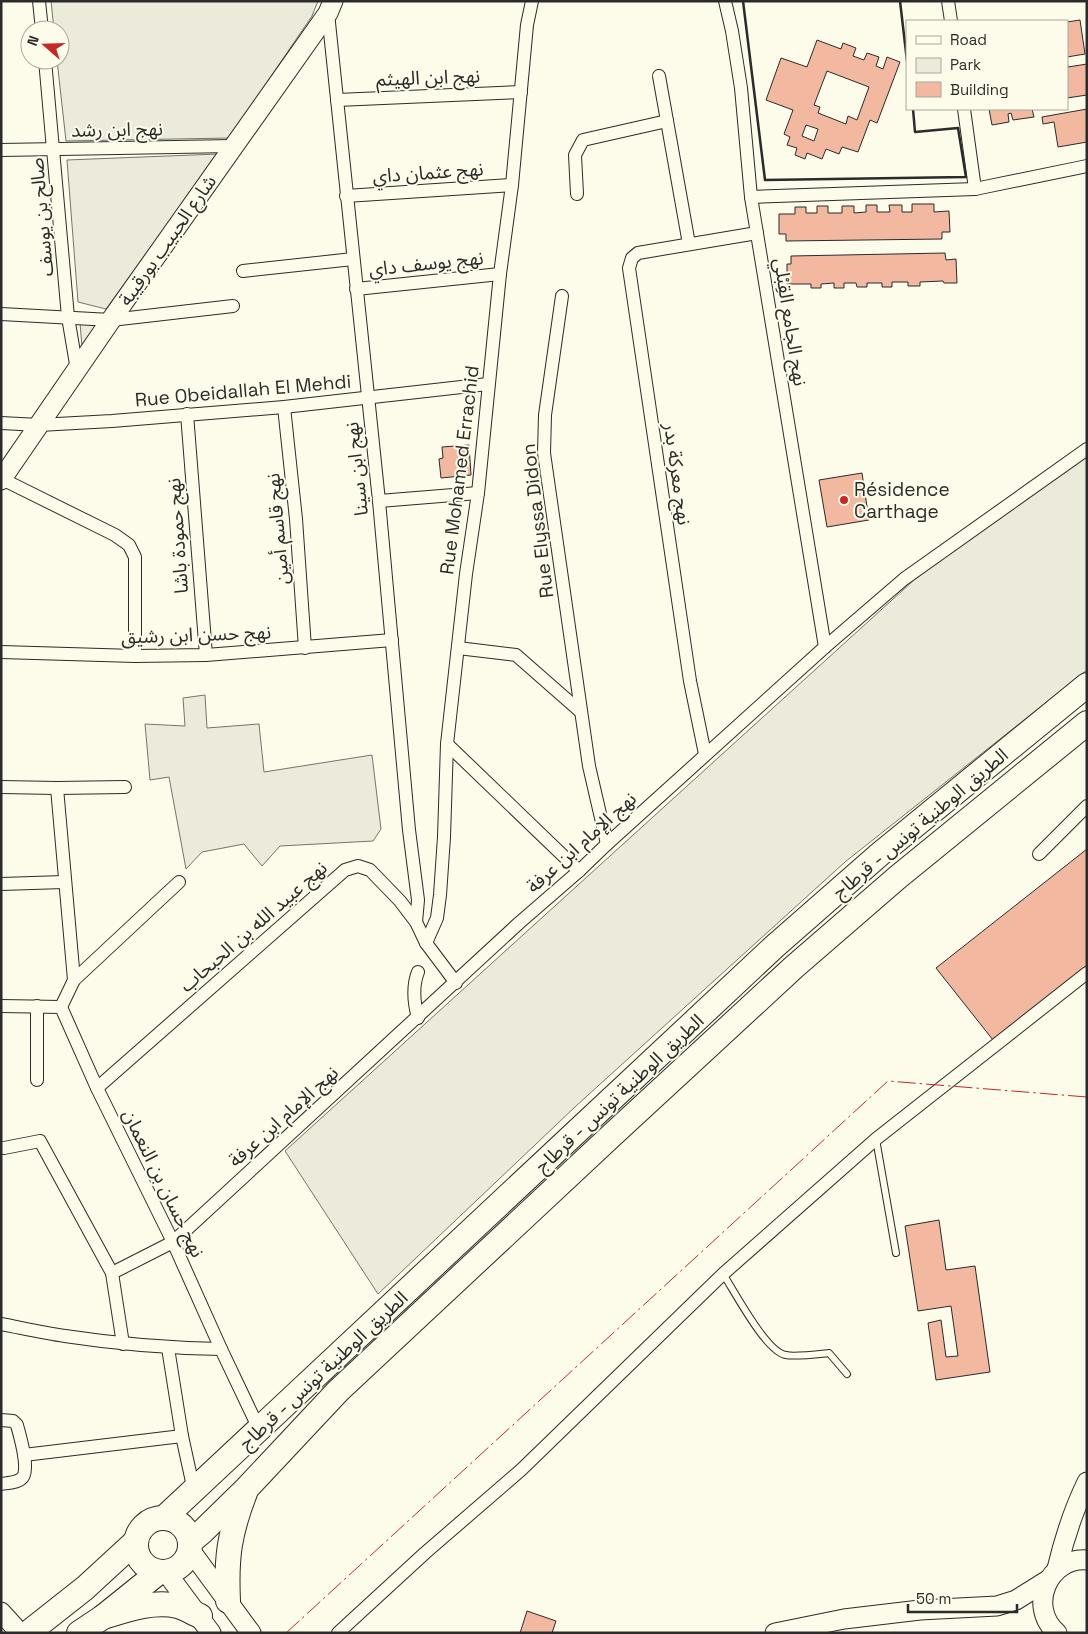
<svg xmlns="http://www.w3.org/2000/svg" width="1088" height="1634" viewBox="0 0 1088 1634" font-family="'Space Grotesk','Noto Sans Arabic',sans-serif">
<rect width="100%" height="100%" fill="#fdfbea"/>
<g fill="#ecebdb" stroke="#74746e">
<path d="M51,1H318L312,16L229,138L66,141L57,60H60V30H54Z"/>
<path d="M218,154L106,309L78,302L67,160Z"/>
<path d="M80,323L97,326L82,347Z"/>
<path d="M1087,452V670L845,862L576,1106L378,1294L285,1151L914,580Z"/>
<path d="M205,695L207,728L259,724L264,772L372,755L381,829L373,841L280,846L262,866L244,844L202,852L186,869L169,777L150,780L145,724L185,726L183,698Z"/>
</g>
<g fill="#f2b8a0" stroke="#2b2b2b" fill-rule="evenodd">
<path d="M1080,20L1085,54L1067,57V22Z"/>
<path d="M817,40L841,49L843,43L856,48L853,56L864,60L867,53L879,57L876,66L883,69L887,57L900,62L877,123L870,120L858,152L842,147L839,154L826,149L822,159L807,153L805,159L795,155L797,148L787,145L790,137L784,134L793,110L766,100L781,58L807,67ZM827,71L869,87L857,120L848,116L846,124L818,113L820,107L814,105ZM806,125L818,129L814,141L802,136Z"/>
<path d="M1067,59L1068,67L1087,64V95L1067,98Z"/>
<path d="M989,109H1032L1034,117L1013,120L1011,113L1008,114L1009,122L992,125Z"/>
<path d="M1087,109V142L1058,147L1054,122L1043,124L1042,117Z"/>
<path d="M912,204H934V212L949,211L950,232H942V239L786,241V234H779V214H795V207H806V213H817V206H828V213H842V206H854V213L866,212V205H877V212H890L889,205H902V212H912Z"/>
<path d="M945,253L946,260L956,259L957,283H944L943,281L920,282V286H908V282H892V287H882V283H867V287H857L856,283H844V288H834V283L821,284V288H811V284H787V264H791V256Z"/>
<path d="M469,445L471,475L441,478L439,459L443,458L442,447Z"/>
<path d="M862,473L869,520L827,527L819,480Z"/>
<path d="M1087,849V965L993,1040L936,968Z"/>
<path d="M939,1220L946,1270L975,1266L990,1372L936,1380L928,1323L941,1320L946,1357L958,1356L951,1306L918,1311L905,1226Z"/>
<path d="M527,1611L556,1621L552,1633H520Z"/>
</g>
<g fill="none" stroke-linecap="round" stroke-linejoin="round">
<g stroke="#2b2b2b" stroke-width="8">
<g id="lane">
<path d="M876,1139L896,1253"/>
<path d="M723,1274C735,1292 766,1352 786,1355C794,1357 819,1354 829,1353L847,1374"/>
</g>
</g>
<g stroke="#2b2b2b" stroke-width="14">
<g id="street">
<path d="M39,1L42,30"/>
<path d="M725,1L732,31L741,88L751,197L825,647"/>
<path d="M948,1L951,21"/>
<path d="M328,13L379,501L409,830L418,900L416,922"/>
<path d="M45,60L68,317L77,370"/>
<path d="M659,76L689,244"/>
<path d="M337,100L521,92"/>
<path d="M964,109L975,189"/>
<path d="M1,150L233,146"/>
<path d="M577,194L575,155L583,140L667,121"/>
<path d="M346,196L512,185"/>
<path d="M751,197L975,189L1087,166"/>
<path d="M243,271L353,259"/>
<path d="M356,289L500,274"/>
<path d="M562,296L545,415L544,453L589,766L607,844"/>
<path d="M1,314L111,320L233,306"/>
<path d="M284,407L296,519L305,648"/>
<path d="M187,414L206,655"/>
<path d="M1,423L39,425L112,421L284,407L488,384"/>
<path d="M2,479L115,535L129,545L135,557V656"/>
<path d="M379,501L478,493"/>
<path d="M458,648L516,655L581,712"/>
<path d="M1,652L135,656L206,655L392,640"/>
<path d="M447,744L579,871"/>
<path d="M705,754L690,681L629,268L632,258L638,253L757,233"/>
<path d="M1,787L57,788L125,787"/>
<path d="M57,788L74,980"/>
<path d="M1039,854L1087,806"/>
<path d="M1,884L64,882"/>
<path d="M426,943L437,918L440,895L444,837L447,744L466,574L478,493L500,274L512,185L527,25L532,1"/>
<path d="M1,1006L61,1007L97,1088L173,1242L221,1349L259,1429"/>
<path d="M61,1007L74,980L179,882"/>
<path d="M418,1018C414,1003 412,987 418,972"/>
<path d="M37,1080V1006"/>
<path d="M97,1088L345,870L358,866L370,870L400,901L416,922L426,943L456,983"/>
<path d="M4,1148L40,1141L112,1273L123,1344"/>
<path d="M112,1273L173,1242L519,923L579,871L607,844L825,647L904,579L1087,449"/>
<path d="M1,1324C22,1328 44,1333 65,1336C117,1344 168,1348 221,1349"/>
<path d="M168,1348L182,1436L194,1491"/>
<path d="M1,1420L13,1421L17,1425C20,1436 31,1473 21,1479C16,1483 7,1483 1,1484"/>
<path d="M24,1455L182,1436"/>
<path d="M338,1633L425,1553L521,1470L723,1274L876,1139L1087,973"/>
</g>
</g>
<g stroke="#2b2b2b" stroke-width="21">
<g id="secondary">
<path d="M1,480L111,320L328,13L333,1"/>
<path d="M190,1550L251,1633"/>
<path d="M1057,1569C1064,1539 1073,1511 1087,1482"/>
<path d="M166,1572L211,1633"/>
<path d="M1,1612L20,1633"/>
<path d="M775,1633L844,1619L920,1610L997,1606L1016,1600L1048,1580"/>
<path d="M1057,1633C1027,1607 1048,1557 1087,1560"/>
</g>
</g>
<g stroke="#2b2b2b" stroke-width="26">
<g id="highway">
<path d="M165,1517L775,946L880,854L1087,685"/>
<circle cx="163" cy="1545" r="27"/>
<path d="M190,1542L203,1531L247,1488L338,1391L611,1136L794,967L898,877L1087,723"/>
<path d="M228,1601C226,1558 229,1534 245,1493"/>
<path d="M103,1617C126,1610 153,1600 178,1606C185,1608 193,1613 200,1616"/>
<path d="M28,1633L85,1588L135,1542"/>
<path d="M79,1633L103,1617L159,1572"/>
</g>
</g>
<use href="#lane" stroke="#fdfbea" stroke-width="6"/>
<use href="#street" stroke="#fdfbea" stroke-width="12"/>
<use href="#secondary" stroke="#fdfbea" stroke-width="19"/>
<use href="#highway" stroke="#fdfbea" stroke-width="24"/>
<g stroke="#2b2b2b" stroke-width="2.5">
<path d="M743,1L765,180L966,177L958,128L915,132L913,109"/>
<path d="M900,1L907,61"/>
</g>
<path stroke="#c62828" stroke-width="1" stroke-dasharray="18 4 2.5 4" stroke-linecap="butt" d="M286,1633L888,1081L1087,1097"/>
</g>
<circle fill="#c62828" stroke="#fdfbea" stroke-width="2" cx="844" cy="500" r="5"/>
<g text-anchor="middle" stroke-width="4" stroke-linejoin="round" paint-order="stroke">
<g font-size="19" fill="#2b2b2b" stroke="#fdfbea">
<text transform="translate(428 77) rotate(-2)" y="7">نهج ابن الهيثم</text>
<text transform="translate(117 129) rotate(-1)" y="7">نهج ابن رشد</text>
<text transform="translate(428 172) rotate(-4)" y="7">نهج عثمان داي</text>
<text transform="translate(41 217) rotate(-95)" y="7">صالح بن يوسف</text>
<text transform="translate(167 240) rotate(-55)" y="7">شارع الحبيب بورقيبة</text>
<text transform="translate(426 263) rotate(-6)" y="7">نهج يوسف داي</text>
<text transform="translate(791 322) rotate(81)" y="7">نهج الجامع القِبْلي</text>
<text transform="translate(243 390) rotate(-5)" y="7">Rue Obeidallah El Mehdi</text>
<text transform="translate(356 469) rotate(-96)" y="7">نهج ابن سينا</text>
<text transform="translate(459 470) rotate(-83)" y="7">Rue Mohamed Errachid</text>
<text transform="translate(678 474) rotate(82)" y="7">نهج معركة بدر</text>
<text transform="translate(537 521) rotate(-97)" y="7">Rue Elyssa Didon</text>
<text transform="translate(277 529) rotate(-95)" y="7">نهج قاسم أمين</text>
<text transform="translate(177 536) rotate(-94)" y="7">نهج حمودة باشا</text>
<text transform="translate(196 634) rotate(-2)" y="7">نهج حسن ابن رشيق</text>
<text transform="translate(920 823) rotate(-40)" y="7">الطريق الوطنية تونس - قرطاج</text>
<text transform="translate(581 842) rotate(-42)" y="7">نهج الإمام ابن عرفة</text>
<text transform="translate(253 926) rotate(-41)" y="7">نهج عبيد الله بن الحبحاب</text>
<text transform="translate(619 1093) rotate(-43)" y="7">الطريق الوطنية تونس - قرطاج</text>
<text transform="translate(283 1116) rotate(-42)" y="7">نهج الإمام ابن عرفة</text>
<text transform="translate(164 1183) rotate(64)" y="7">نهج حسان بن النعمان</text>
<text transform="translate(323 1370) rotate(-43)" y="7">الطريق الوطنية تونس - قرطاج</text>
</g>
<g font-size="19" fill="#2b2b2b" stroke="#fdfbea" text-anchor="start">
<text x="854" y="496">Résidence<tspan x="854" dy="22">Carthage</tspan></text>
</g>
</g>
<rect width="1088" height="1634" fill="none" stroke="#2b2b2b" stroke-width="5"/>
<rect x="906" y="20" width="162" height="90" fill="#fdfbea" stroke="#a9a89e"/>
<rect x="916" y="36" width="25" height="8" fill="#fdfbea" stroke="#a9a89e"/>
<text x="950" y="45" font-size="15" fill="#2b2b2b">Road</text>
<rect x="916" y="58" width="25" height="15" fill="#ecebdb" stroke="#a9a89e"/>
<text x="950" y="70" font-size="15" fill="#2b2b2b">Park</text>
<rect x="916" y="82" width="25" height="15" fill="#f2b8a0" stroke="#a9a89e"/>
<text x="950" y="95" font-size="15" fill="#2b2b2b">Building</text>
<g transform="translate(45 45) rotate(290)"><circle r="24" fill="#fdfbea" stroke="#a9a89e"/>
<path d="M0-4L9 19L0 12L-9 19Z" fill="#c62828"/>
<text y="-8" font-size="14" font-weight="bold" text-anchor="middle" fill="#2b2b2b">N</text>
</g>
<path d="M908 1604v8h109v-8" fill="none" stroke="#2b2b2b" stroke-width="2.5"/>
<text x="916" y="1604" font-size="15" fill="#2b2b2b" stroke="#fdfbea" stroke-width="4" paint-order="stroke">50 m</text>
</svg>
